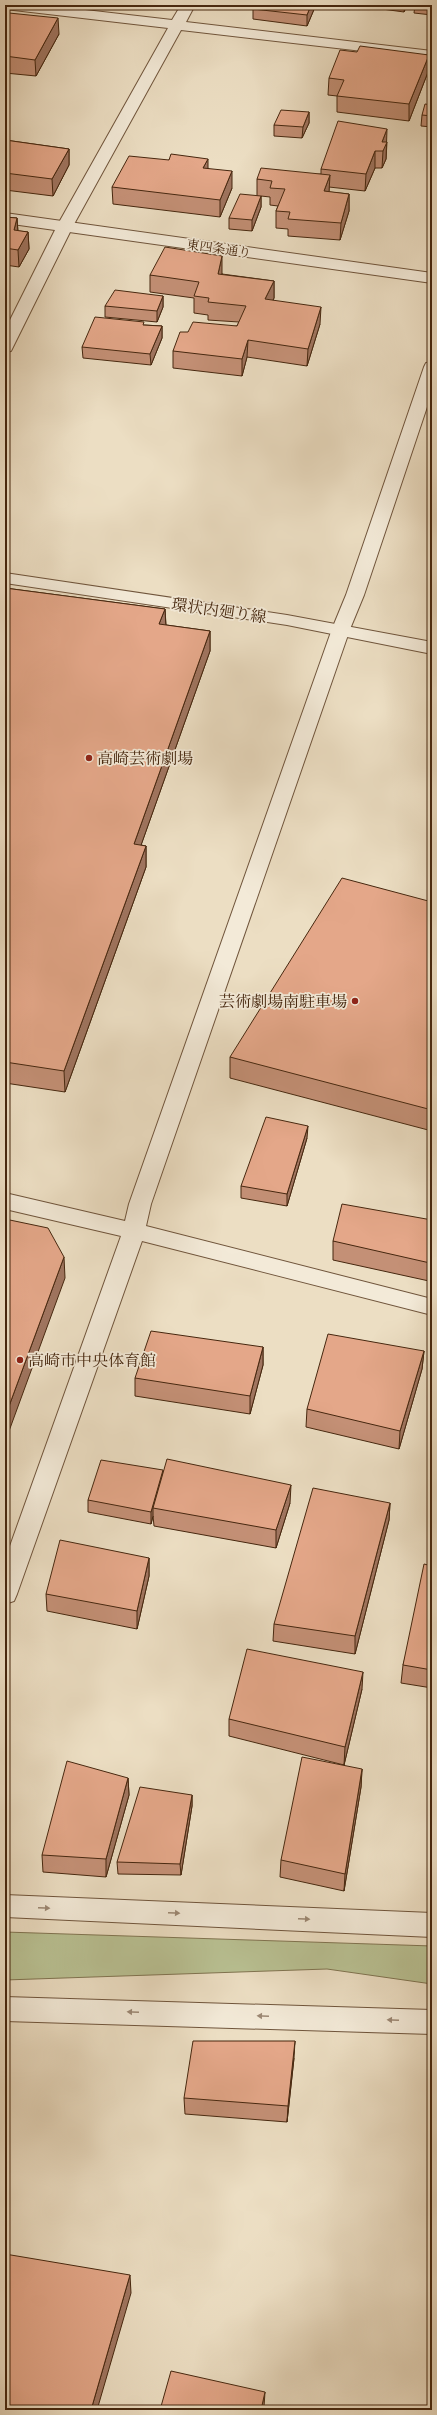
<svg xmlns="http://www.w3.org/2000/svg" width="437" height="2415" viewBox="0 0 437 2415" font-family="'Sorts Mill Goudy','Noto Serif JP',serif">
<rect width="100%" height="100%" fill="#ecdec3"/>
<filter id="stains"><feTurbulence type="fractalNoise" baseFrequency=".005" numOctaves="4"/><feColorMatrix values="0 0 0 0 .2 0 0 0 0 .09 0 0 0 0 .02 0 0 0 .5 -.17"/></filter>
<radialGradient id="worn" r=".72"><stop offset=".6" stop-color="#630" stop-opacity="0"/><stop offset="1" stop-color="#630" stop-opacity=".3"/></radialGradient>
<path fill="#b9c193" stroke="#807451" d="M5,1932L432,1946V1984L327,1969L5,1980Z"/>
<g fill="none" stroke-linecap="round" stroke-linejoin="round">
<g stroke="#70553c" stroke-width="2">
<g id="minor">
<path d="M5,5H42L172,20L181,5H195L186,22L432,51V59L181,30L73,226L13,347L11,351L5,352V330L57,226L168,28L5,9Z"/>
<path d="M432,362V392L364,595L350,629L151,1204L146,1226L432,1299V1315L142,1241L17,1594L14,1601L5,1604V1560L121,1236L5,1209V1193L125,1221L129,1204L332,629L346,595L424,367L426,363Z"/>
<path d="M5,1895L432,1913V1937L5,1917Z"/>
<path d="M5,1997L432,2010V2034L5,2021Z"/>
</g>
</g>
<g stroke="#70553c" stroke-width="2">
<g id="tertiary">
<path d="M5,213L432,273V283L5,223Z"/>
<path d="M5,573L287,615L432,642V654L287,625L5,583Z"/>
</g>
</g>
<use href="#minor" fill="#f3ead8" fill-rule="evenodd"/>
<use href="#tertiary" fill="#f3ead8" fill-rule="evenodd"/>
</g>
<g fill="#c49076" stroke="#46270f">
<path d="M353,5H407L404,12Z"/>
<path d="M415,5H432V15L414,13Z"/>
<path d="M315,7L307,26L253,19V9Z"/>
<path d="M5,20L59,34L36,76L5,73Z"/>
<path d="M428,72L409,121L337,112V96L328,95L329,78Z"/>
<path d="M432,105V127L421,126L422,115Z"/>
<path d="M309,112V123L302,138L274,136V125Z"/>
<path d="M5,140L69,149V165L53,196L5,190Z"/>
<path d="M386,142H387L386,159L382,168H375L365,191L329,187V192L349,194V211L340,240L288,236V229L276,228V211L278,206L270,205V197L261,196V207L252,231L229,229V218L257,196V179L321,174V169Z"/>
<path d="M169,160L208,168L232,188L220,217L113,204L112,187Z"/>
<path d="M5,217L17,218L18,231L28,232L29,249L19,267L5,265Z"/>
<path d="M222,273V274L274,281V298L273,300L320,324L307,366L247,357L242,376L173,368V351L188,332L237,326L239,322L208,320V315L194,313V298L150,292V275Z"/>
<path d="M163,296V307L157,322L105,317V306Z"/>
<path d="M144,325L162,326V338L151,365L83,358L82,347Z"/>
<path d="M5,588L165,609L166,625L210,631V651L141,845L146,846V867L65,1092L5,1083Z"/>
<path d="M432,902V1131L230,1078V1057Z"/>
<path d="M307,1138L287,1206L241,1198V1186Z"/>
<path d="M432,1220V1268L429,1281L333,1260V1241Z"/>
<path d="M263,1347V1365L250,1414L135,1396V1378Z"/>
<path d="M424,1351L422,1369L399,1449L306,1427L307,1409Z"/>
<path d="M163,1474L290,1503L276,1548L154,1526L153,1516L151,1524L88,1512V1500Z"/>
<path d="M390,1503L389,1520L355,1654L273,1641L274,1624Z"/>
<path d="M149,1558V1576L137,1629L47,1611L46,1594Z"/>
<path d="M432,1566V1688L401,1683L403,1665Z"/>
<path d="M362,1689L344,1765L229,1736V1719Z"/>
<path d="M362,1769L361,1787L344,1891L280,1877L281,1860Z"/>
<path d="M128,1778L129,1795L106,1877L43,1872L42,1855Z"/>
<path d="M192,1795V1806L181,1875L118,1874L117,1862Z"/>
<path d="M294,2058L287,2122L185,2114L184,2098Z"/>
</g>
<g fill="#a07560" stroke="#46270f">
<path d="M311,5H315V7L307,26V15Z"/>
<path d="M405,5H407L404,12Z"/>
<path d="M58,18L59,34L36,76L35,60Z"/>
<path d="M429,55L428,72L409,121V104Z"/>
<path d="M309,112V123L302,138L303,127Z"/>
<path d="M387,129L386,159L382,168L383,151L382,142Z"/>
<path d="M69,149V165L53,196L52,179Z"/>
<path d="M375,151V168L365,191L366,174Z"/>
<path d="M208,159V175L203,168Z"/>
<path d="M232,171V188L220,217V200Z"/>
<path d="M330,175L329,192L324,191Z"/>
<path d="M349,194V211L340,240L341,223Z"/>
<path d="M261,196V207L252,231V220Z"/>
<path d="M17,218L18,235L14,230Z"/>
<path d="M28,232L29,249L19,267L18,250Z"/>
<path d="M222,256V273L218,291V274Z"/>
<path d="M274,281V298L265,316V299Z"/>
<path d="M163,296V307L157,322V311Z"/>
<path d="M321,307L320,324L307,366L308,349Z"/>
<path d="M162,326V338L151,365L150,354Z"/>
<path d="M248,340L247,357L242,376V359Z"/>
<path d="M165,609L166,629L159,624Z"/>
<path d="M210,631V651L134,865V844Z"/>
<path d="M146,846V867L65,1092L64,1071Z"/>
<path d="M308,1126L307,1138L287,1206V1194Z"/>
<path d="M432,1255V1268L429,1281L430,1263Z"/>
<path d="M64,1257L65,1278L5,1442V1417Z"/>
<path d="M263,1347V1365L250,1414V1396Z"/>
<path d="M424,1351L422,1369L399,1449L400,1431Z"/>
<path d="M163,1470V1482L153,1508V1516L151,1524V1512Z"/>
<path d="M291,1485L290,1503L276,1548V1530Z"/>
<path d="M390,1503L389,1520L355,1654V1636Z"/>
<path d="M149,1558V1576L137,1629V1611Z"/>
<path d="M363,1672L362,1689L344,1765L345,1747Z"/>
<path d="M362,1769L361,1787L344,1891L345,1874Z"/>
<path d="M128,1778L129,1795L106,1877V1859Z"/>
<path d="M192,1795V1806L181,1875L180,1864Z"/>
<path d="M295,2041L294,2058L287,2122L288,2106Z"/>
<path d="M130,2275L131,2293L97,2410H91Z"/>
<path d="M265,2392L264,2407V2410H261Z"/>
</g>
<g fill="#e4a789" stroke="#46270f">
<path d="M255,5H311L307,15L253,9Z"/>
<path d="M9,13L58,18L35,60L5,56V20Z"/>
<path d="M360,46L429,55L409,104L337,96L344,80L329,78L340,50L357,52Z"/>
<path d="M425,104L432,105V116L422,115Z"/>
<path d="M281,110L309,112L303,127L274,125Z"/>
<path d="M338,121L387,129L382,142H387L383,151H375L366,174L321,169Z"/>
<path d="M5,140L69,149L52,179L5,173Z"/>
<path d="M171,154L208,159L203,168L232,171L220,200L112,187L129,156L169,160Z"/>
<path d="M261,168L330,175L324,191L349,194L341,223L288,219L290,212L276,211L285,189L270,188L272,181L257,179Z"/>
<path d="M240,194L261,196L252,220L229,218Z"/>
<path d="M5,217L17,218L14,230L28,232L18,250L5,248Z"/>
<path d="M165,247L222,256L218,274L274,281L265,299L321,307L308,349L248,340L242,359L173,351L180,332H188L193,322L237,326L246,306L208,302L209,298L194,296L199,282L150,275Z"/>
<path d="M115,290L163,296L157,311L105,306Z"/>
<path d="M95,317L144,322L143,325L162,326L150,354L82,347Z"/>
<path d="M5,588L165,609L159,624L210,631L134,844L146,846L64,1071L5,1062Z"/>
<path d="M342,878L432,902V1110L230,1057Z"/>
<path d="M266,1117L308,1126L287,1194L241,1186Z"/>
<path d="M342,1204L432,1220V1255L430,1263L333,1241Z"/>
<path d="M5,1219L48,1228L64,1257L5,1417Z"/>
<path d="M151,1331L263,1347L250,1396L135,1378Z"/>
<path d="M328,1334L424,1351L400,1431L307,1409Z"/>
<path d="M167,1459L291,1485L276,1530L153,1508Z"/>
<path d="M101,1460L163,1470L151,1512L88,1500Z"/>
<path d="M313,1488L390,1503L355,1636L274,1624Z"/>
<path d="M60,1540L149,1558L137,1611L46,1594Z"/>
<path d="M424,1564L432,1566V1670L403,1665Z"/>
<path d="M247,1649L363,1672L345,1747L229,1719Z"/>
<path d="M302,1757L362,1769L345,1874L281,1860Z"/>
<path d="M67,1761L128,1778L106,1859L42,1855Z"/>
<path d="M140,1787L192,1795L180,1864L117,1862Z"/>
<path d="M193,2041H295L288,2106L184,2098Z"/>
<path d="M5,2254L130,2275L91,2410H5Z"/>
<path d="M171,2371L265,2392L261,2410H160Z"/>
</g>
<defs><path id="oneway-solid" d="M-6-.8H1V-3.2L6.5 0L1 3.2V.8H-6Z"/></defs>
<g fill="#9c8874">
<use href="#oneway-solid" transform="translate(44 1908) rotate(3)"/>
<use href="#oneway-solid" transform="translate(174 1913) rotate(3)"/>
<use href="#oneway-solid" transform="translate(304 1919) rotate(3)"/>
<use href="#oneway-solid" transform="translate(133 2012) rotate(-178)"/>
<use href="#oneway-solid" transform="translate(263 2016) rotate(-178)"/>
<use href="#oneway-solid" transform="translate(393 2020) rotate(-178)"/>
</g>
<g fill="#8f2418" stroke="#f3ead8" stroke-width="1.5">
<circle cx="89" cy="758" r="4"/>
<circle cx="355" cy="1001" r="4"/>
<circle cx="20" cy="1360" r="4"/>
</g>
<g text-anchor="middle" stroke-width="3.5" stroke-linejoin="round" paint-order="stroke">
<g font-size="13" fill="#46270f" stroke="#f3ead8">
<text transform="translate(219 248) rotate(8)" y="5">東四条通り</text>
</g>
<g font-size="16" fill="#46270f" stroke="#f3ead8">
<text transform="translate(219 610) rotate(8)" y="6">環状内廻り線</text>
</g>
<g font-size="16" fill="#46270f" stroke="#f3ead8" text-anchor="start">
<text x="97" y="764">高崎芸術劇場</text>
<text x="347" y="1007" text-anchor="end">芸術劇場南駐車場</text>
<text x="28" y="1366">高崎市中央体育館</text>
</g>
</g>
<rect width="437" height="2415" fill="none" stroke="#ecdec3" stroke-width="20"/>
<rect x="6" y="6" width="425" height="2403" fill="none" stroke="#46270f" stroke-width="2"/>
<rect x="10" y="10" width="417" height="2395" fill="none" stroke="#46270f"/>
<rect width="100%" height="100%" filter="url(#stains)"/>
<rect width="100%" height="100%" fill="url(#worn)"/>
</svg>
